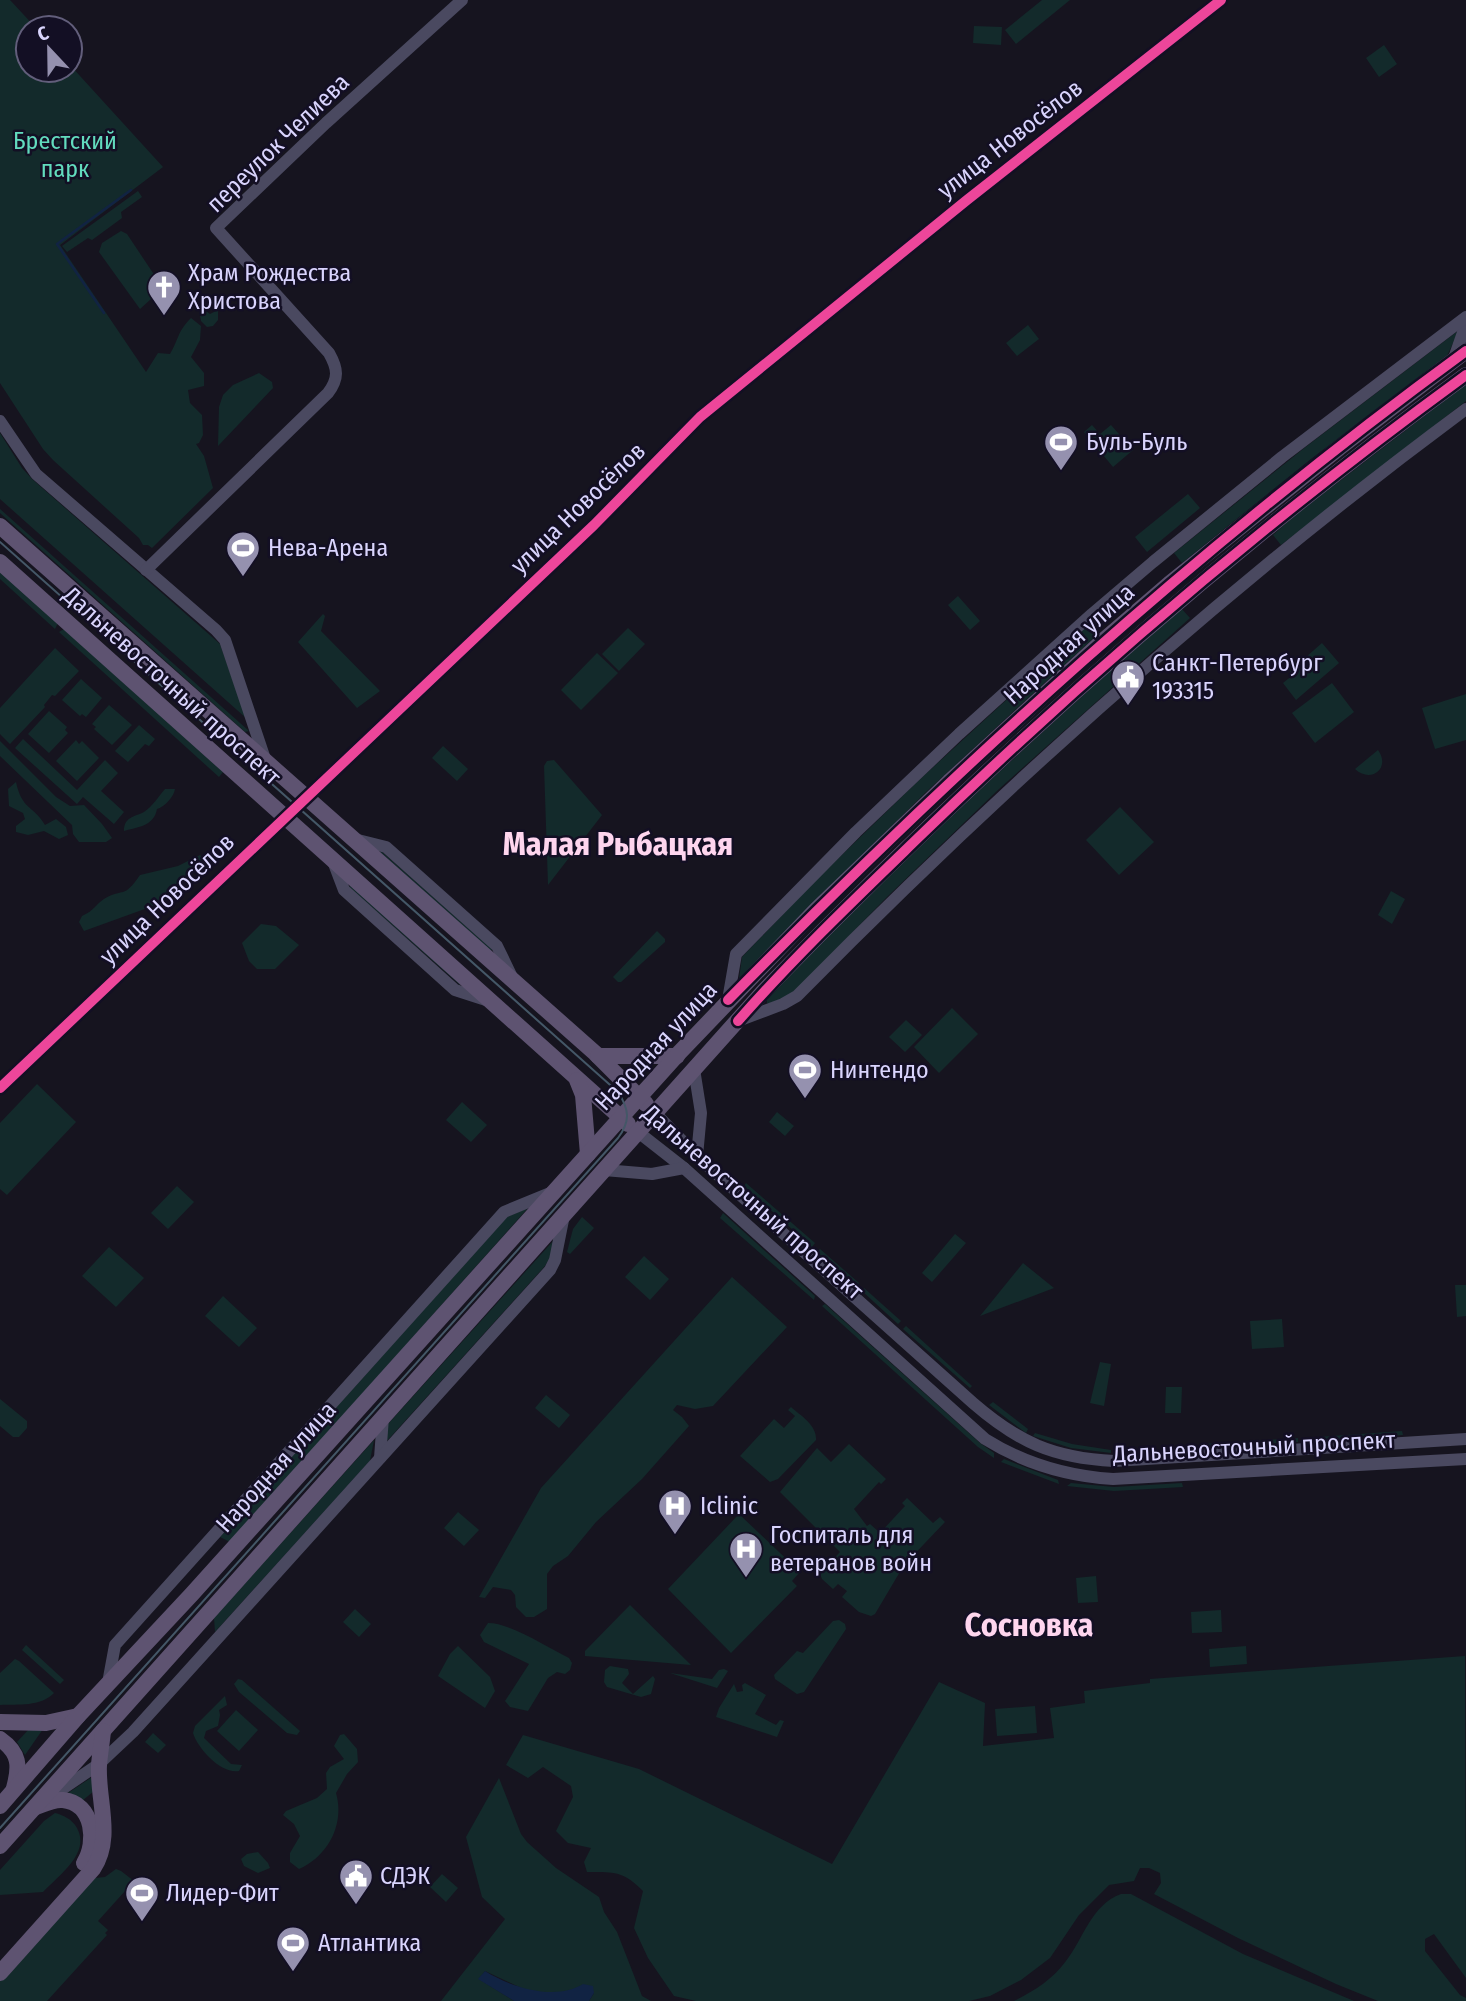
<svg xmlns="http://www.w3.org/2000/svg" width="1466" height="2001" viewBox="0 0 1466 2001" font-family="'Fira Sans Condensed',sans-serif">
<rect width="100%" height="100%" fill="#16141f"/>
<g fill="#132a2b">
<path d="M0,0H10L36,28H28V70H70V65L163,167L60,245L146,372L158,353L170,354C179,339 177,332 191,318L201,326L200,340L191,357L204,373V386L188,390L190,403L202,415L203,435L199,443L196,444L204,456L213,488L152,548L148,545H143L139,538L53,460L43,449L0,383Z"/>
<path d="M1042,0H1070L1016,44L1005,30Z"/>
<path d="M974,26L1002,27L1001,45L973,43Z"/>
<path d="M1384,45L1397,64L1379,77L1366,58Z"/>
<path d="M138,191L142,197L121,212L122,218L92,240L88,238L67,252L62,246Z"/>
<path d="M121,231L127,234L163,288L140,309L99,252L102,243Z"/>
<path d="M198,305L210,314L218,310V320L213,326L207,327L201,321Z"/>
<path d="M1028,325L1039,339L1017,356L1006,343Z"/>
<path d="M1459,330L1447,356L1311,459L1182,563L1174,553L1303,449Z"/>
<path d="M259,373L272,382L273,388L218,446L219,407L223,395L233,385Z"/>
<path d="M1466,384V401L1281,545L1273,535L1293,517Z"/>
<path d="M1092,425L1100,434L1111,425L1133,450L1113,467L1084,432Z"/>
<path d="M0,433L22,468L32,479L220,644L246,718L0,499Z"/>
<path d="M1188,494L1200,508L1147,552L1135,537Z"/>
<path d="M0,509L249,731L245,732L0,513Z"/>
<path d="M0,571L58,623L55,629L0,579Z"/>
<path d="M958,596L980,621L970,630L948,605Z"/>
<path d="M1181,608L1190,618L999,789L888,896L792,994L770,1004L767,1003V997C899,861 1039,734 1181,608Z"/>
<path d="M323,614L325,616L321,631L380,691L357,708L298,642Z"/>
<path d="M1089,624L1098,634L926,792L739,979L742,957L813,883L917,782Z"/>
<path d="M628,628L645,644L619,671L602,654Z"/>
<path d="M64,629L223,772L219,777L59,632Z"/>
<path d="M1322,643L1339,663L1296,700L1283,683L1293,675L1290,671Z"/>
<path d="M55,648L79,671L55,696L52,695L44,705L45,707L10,744L0,734V708Z"/>
<path d="M597,653L618,673L581,710L561,690Z"/>
<path d="M81,679L102,698L86,717L82,714L80,716L62,700Z"/>
<path d="M1332,683L1354,712L1315,743L1292,713Z"/>
<path d="M1466,694V740L1435,749L1422,708Z"/>
<path d="M109,705L132,725L112,745L94,729L96,727L92,724Z"/>
<path d="M49,711L67,727L65,730L68,733L49,753L28,734Z"/>
<path d="M139,725L155,739L149,746L145,744L128,762L115,751Z"/>
<path d="M23,739L77,790L105,760L118,773L101,791L124,812L114,824L83,797L77,804L15,748Z"/>
<path d="M76,740L79,744L82,741L99,758L77,781L56,761Z"/>
<path d="M0,741L56,797L70,806L84,805L102,824L112,838L106,842H79L73,834L72,825L0,756Z"/>
<path d="M443,746L468,769L457,781L432,758Z"/>
<path d="M1378,750C1391,768 1371,784 1355,769Z"/>
<path d="M554,760L602,815L548,885L544,766L547,761Z"/>
<path d="M16,782C22,810 33,805 45,825L56,819L66,827L68,835L59,839L44,831L28,835L16,832V826L25,819L23,813L9,806L8,789Z"/>
<path d="M165,789H175C174,797 164,807 157,809C154,826 138,827 124,831C124,817 134,817 144,812C152,807 159,796 165,789Z"/>
<path d="M1120,807L1154,842L1119,875L1086,840Z"/>
<path d="M381,851L492,949L491,951L380,852Z"/>
<path d="M200,855L204,859L153,906L84,931L79,922L82,916C95,910 95,905 104,899C124,887 123,900 140,875L178,866Z"/>
<path d="M351,885L460,984V985L349,887Z"/>
<path d="M1391,891L1405,899L1392,924L1378,915Z"/>
<path d="M261,924L276,926L299,945L275,969H257L249,961L242,943Z"/>
<path d="M657,931L665,939V942L621,982H618L613,977Z"/>
<path d="M952,1008L978,1034L939,1073L914,1047Z"/>
<path d="M906,1020L922,1035L905,1052L889,1037Z"/>
<path d="M37,1084L76,1122L7,1195L0,1189V1123Z"/>
<path d="M462,1102L487,1125L471,1142L446,1120Z"/>
<path d="M777,1112L794,1126L785,1136L769,1122Z"/>
<path d="M746,1183L815,1243L812,1247L744,1186Z"/>
<path d="M177,1186L194,1202L168,1229L151,1213Z"/>
<path d="M528,1208L230,1542L220,1537L507,1217Z"/>
<path d="M723,1213L815,1296L814,1300L720,1218Z"/>
<path d="M582,1217L594,1228L570,1254L567,1252L573,1229Z"/>
<path d="M955,1234L966,1243L932,1282L922,1273Z"/>
<path d="M554,1240L550,1258L545,1266L386,1442L388,1424Z"/>
<path d="M109,1247L144,1278L116,1307L82,1276Z"/>
<path d="M820,1249L859,1283L856,1287L817,1252Z"/>
<path d="M644,1256L669,1279L650,1300L625,1277Z"/>
<path d="M1023,1263L1054,1288L980,1316Z"/>
<path d="M732,1277L787,1327L713,1406L695,1409L677,1405L673,1410L682,1417L689,1426L642,1479L596,1522L568,1556L553,1566L547,1574V1609L534,1617H526L516,1607L515,1595L511,1590L493,1587L485,1598L479,1597L541,1488Z"/>
<path d="M1455,1285H1466V1316L1457,1317Z"/>
<path d="M864,1288L901,1321L898,1324L862,1291Z"/>
<path d="M223,1296L257,1328L239,1347L205,1316Z"/>
<path d="M825,1304L980,1443L994,1453V1458L978,1447L822,1306Z"/>
<path d="M1282,1319L1284,1347L1252,1349L1250,1321Z"/>
<path d="M906,1326L972,1386L970,1388L903,1329Z"/>
<path d="M1100,1362L1111,1364L1104,1406L1090,1403Z"/>
<path d="M1166,1387H1182L1181,1413H1165Z"/>
<path d="M546,1395L570,1415L559,1428L535,1408Z"/>
<path d="M0,1399L27,1421V1428L19,1437H13L0,1426Z"/>
<path d="M993,1402L1028,1429L1026,1433L989,1405Z"/>
<path d="M791,1407C801,1416 817,1425 816,1440L778,1479L770,1482L740,1456L774,1419L784,1428L795,1416L788,1410Z"/>
<path d="M1402,1431L1403,1435L1304,1442V1438Z"/>
<path d="M1035,1433L1072,1444L1111,1450V1453L1071,1448L1033,1436Z"/>
<path d="M1298,1438V1442L1202,1448V1444Z"/>
<path d="M374,1440L370,1461L215,1632L214,1618Z"/>
<path d="M849,1444L886,1479L881,1484L879,1482L854,1509L867,1526L870,1524L880,1533L905,1506L902,1503L907,1498L933,1523L940,1517L945,1522L904,1565L875,1614L871,1616L859,1612L842,1597L847,1591L838,1584L833,1589L822,1579L820,1574L822,1571L840,1552L780,1492L817,1448L831,1462Z"/>
<path d="M1004,1459L1058,1480L1059,1484L1001,1462Z"/>
<path d="M1071,1483L1114,1487L1182,1483L1183,1487L1114,1491L1067,1486Z"/>
<path d="M458,1512L479,1530L464,1546L444,1528Z"/>
<path d="M739,1514L800,1572L792,1581L797,1586L731,1653L668,1589Z"/>
<path d="M1096,1576L1098,1602L1078,1603L1076,1578Z"/>
<path d="M630,1605L691,1665L585,1656V1651Z"/>
<path d="M355,1609L371,1624L359,1637L343,1622Z"/>
<path d="M1221,1610L1222,1632L1192,1633L1191,1612Z"/>
<path d="M839,1620L845,1624L846,1629L804,1692L797,1694L775,1679L774,1675L797,1651L803,1653L833,1621Z"/>
<path d="M488,1623C511,1623 548,1648 569,1658L572,1663L570,1670L565,1674L557,1672L548,1678L528,1711L510,1707L505,1701L529,1664L484,1642L480,1635Z"/>
<path d="M26,1645L64,1680L60,1684L22,1650Z"/>
<path d="M458,1646L490,1677L495,1691L485,1708L438,1676L450,1654Z"/>
<path d="M1246,1646L1247,1664L1210,1667L1209,1649Z"/>
<path d="M1465,1656L1466,1978L1434,1934L1425,1939V1951L1460,1995L1466,1998V2001H1378L1336,1984L1238,1938L1154,1894L1161,1883L1160,1873L1149,1868H1140L1134,1881L1109,1885L1079,1915L1050,1958L1021,1980L990,1996L969,2001H696L674,1996L648,1958L634,1928L643,1891C623,1871 615,1872 587,1872L584,1862L591,1848L568,1843L556,1831L573,1797L571,1786L543,1767L528,1778L506,1765L523,1735L639,1769L832,1864L939,1682L985,1703L983,1746L1054,1738L1050,1708L1085,1703L1084,1691L1150,1683V1679Z"/>
<path d="M15,1659L19,1661L54,1693C40,1707 19,1704 0,1705V1673Z"/>
<path d="M610,1666L628,1669L629,1674L622,1683L633,1694L653,1676L655,1679L651,1694L641,1697L607,1687L604,1682L605,1670Z"/>
<path d="M724,1669L728,1671L717,1688L670,1673L712,1679L719,1670Z"/>
<path d="M238,1679L242,1680L300,1731L297,1735L287,1733L239,1692L234,1684Z"/>
<path d="M745,1683L766,1695L755,1714L776,1725L780,1720L784,1721L777,1737L716,1717L719,1708L734,1684L737,1692L743,1691L742,1685Z"/>
<path d="M225,1696L227,1705L219,1710L220,1715L218,1726L206,1731L204,1738L231,1764L242,1765L239,1771C221,1774 198,1749 193,1733L195,1726Z"/>
<path d="M1035,1706L1037,1733L997,1736L995,1709Z"/>
<path d="M236,1710L258,1730L239,1751L217,1731Z"/>
<path d="M29,1729H43L25,1755L17,1742Z"/>
<path d="M153,1733L166,1745L158,1753L145,1742Z"/>
<path d="M344,1734L357,1749L358,1762L347,1774L336,1793C345,1824 328,1856 299,1869L290,1862V1853L300,1836L294,1824L283,1815L286,1811L317,1798L327,1789L326,1773L330,1767L344,1759L334,1746L340,1735Z"/>
<path d="M92,1777L94,1791L82,1801L68,1793Z"/>
<path d="M499,1778L521,1834L527,1842L556,1868L599,1897L604,1912L617,1932L642,1996L651,2001H589L594,1993L576,1991L567,1996L551,1998L534,1994L485,1971L479,1979L514,2001H441L505,1919L482,1897L466,1837Z"/>
<path d="M55,1813C63,1815 72,1819 77,1828C91,1853 59,1875 43,1892L0,1895V1870L44,1821Z"/>
<path d="M258,1852L268,1863L270,1868L258,1873L244,1866L241,1859L247,1854Z"/>
<path d="M116,1869L121,1871L134,1881L98,1921L108,1930L105,1933L107,1935L47,2001H0V1981L95,1878L105,1877Z"/>
<path d="M442,1874L458,1888L446,1902L430,1887Z"/>
<path d="M1121,1894H1131L1243,1954L1354,2001H1014C1034,1991 1052,1980 1066,1961C1084,1938 1091,1905 1121,1894Z"/>
</g>
<path fill="#112343" d="M485,1971C512,1988 556,2001 583,1984L593,1986L594,1993L589,2001H514L478,1979Z"/>
<g fill="none" stroke-linecap="round" stroke-linejoin="round">
<path stroke="#112343" stroke-width="2.5" d="M104,313L57,244L131,190"/>
<g stroke="#4a4960" stroke-width="12">
<path d="M1453,361L1466,324"/>
<path d="M0,421L36,474L216,630L225,640L266,762"/>
<path d="M146,570L328,393C339,378 338,369 329,353L216,228L326,123L462,0"/>
<path d="M354,839L386,847L497,946L512,977"/>
<path d="M333,861L344,890L455,990L489,1001"/>
<path d="M728,1000L736,954L856,832L959,734L1092,614L1153,562L1282,457L1466,317"/>
<path d="M738,1021L783,1004L797,996C1006,784 1227,586 1466,409"/>
<path d="M694,1069L701,1113L697,1156"/>
<path d="M0,1088L594,525L700,417L967,200L1221,0"/>
<path d="M655,1113L700,1159L973,1403C1018,1442 1053,1458 1114,1461L1466,1439"/>
<path d="M638,1132L684,1168L985,1439C1025,1464 1066,1476 1113,1479L1466,1459"/>
<path d="M604,1170L652,1174L684,1168"/>
<path d="M380,1458L383,1417"/>
<path d="M108,1683L115,1645L460,1261L504,1212L550,1193"/>
<path d="M49,1798L99,1764L133,1732L550,1270L555,1260L564,1215"/>
</g>
<g stroke="#5e5371" stroke-width="16">
<path d="M0,526L595,1053L646,1104"/>
<path d="M0,562L628,1124"/>
<path d="M598,1056H677"/>
<path d="M577,1080L583,1095L588,1154"/>
<path d="M0,1722L46,1723L78,1716"/>
<path d="M0,1739C20,1753 20,1766 14,1788"/>
<path d="M0,1806L78,1716L192,1594L679,1053L816,910L949,782L1105,639L1169,584L1339,448L1466,351"/>
<path d="M36,1807C44,1804 54,1799 63,1800C94,1803 97,1843 84,1863"/>
<path d="M0,1846L763,992C980,768 1214,559 1466,375"/>
<path d="M0,1973L93,1869C114,1838 97,1799 99,1765C100,1753 102,1742 103,1731"/>
</g>
<path stroke="#445767" stroke-width="2" d="M0,542L618,1092C629,1109 631,1121 618,1138L0,1828"/>
<g stroke="#130f24" stroke-width="15">
<g id="cycleway">
<path d="M728,1000C959,765 1200,545 1466,351"/>
<path d="M738,1021C795,956 858,896 920,836C1091,670 1274,515 1466,375"/>
<path d="M0,1088L594,525L700,417L967,200L1221,0"/>
</g>
</g>
<use href="#cycleway" stroke="#ed469a" stroke-width="10"/>
</g>
<defs>
<g id="church-pin" transform="scale(1.75)"><path d="M0 17L-7.5 6A9.5 9.5 0 1 1 7.5 6Z" fill="#9591af" stroke="#130f24"/><path d="M-1.2-6h2.4v3.5h3.3v2.4h-3.3V6h-2.4V-.1h-3.3v-2.4h3.3Z" fill="#fff"/></g>
<g id="stadium-pin" transform="scale(1.75)"><path d="M0 17L-7.5 6A9.5 9.5 0 1 1 7.5 6Z" fill="#9591af" stroke="#130f24"/><path d="M0-5a6.5 5 0 1 0 0 10a6.5 5 0 1 0 0-10ZM-3.5-1.8h7v3.6h-7Z" fill="#fff"/></g>
<g id="civic-pin" transform="scale(1.75)"><path d="M0 17L-7.5 6A9.5 9.5 0 1 1 7.5 6Z" fill="#9591af" stroke="#130f24"/><path d="M-.6-6.5H3V-4.5H.6V-3L4-1V1h2V6H-6V1h2V-1L-.6-3ZM-1.2 2.5V6h2.4V2.5Z" fill="#fff"/></g>
<g id="hospital-pin" transform="scale(1.75)"><path d="M0 17L-7.5 6A9.5 9.5 0 1 1 7.5 6Z" fill="#9591af" stroke="#130f24"/><path d="M-5-5h3v3.5h4V-5h3V5h-3V1.5h-4V5h-3Z" fill="#fff"/></g>
</defs>
<g fill-rule="evenodd">
<use href="#church-pin" x="164" y="287"/>
<use href="#stadium-pin" x="1061" y="442"/>
<use href="#stadium-pin" x="243" y="548"/>
<use href="#civic-pin" x="1128" y="677"/>
<use href="#stadium-pin" x="805" y="1070"/>
<use href="#hospital-pin" x="675" y="1506"/>
<use href="#hospital-pin" x="746" y="1549"/>
<use href="#civic-pin" x="356" y="1876"/>
<use href="#stadium-pin" x="142" y="1893"/>
<use href="#stadium-pin" x="293" y="1943"/>
</g>
<g text-anchor="middle" stroke-width="5" stroke-linejoin="round" paint-order="stroke">
<g font-size="24" fill="#d9d4fd" stroke="#130f24">
<text transform="translate(1010 139) rotate(-38)" y="8">улица Новосёлов</text>
<text transform="translate(278 143) rotate(-44)" y="8">переулок Челиева</text>
<text transform="translate(578 508) rotate(-44)" y="8">улица Новосёлов</text>
<text transform="translate(1069 644) rotate(-42)" y="8">Народная улица</text>
<text transform="translate(172 686) rotate(42)" y="8">Дальневосточный проспект</text>
<text transform="translate(167 899) rotate(-44)" y="8">улица Новосёлов</text>
<text transform="translate(656 1046) rotate(-47)" y="8">Народная улица</text>
<text transform="translate(753 1202) rotate(41)" y="8">Дальневосточный проспект</text>
<text transform="translate(1254 1447) rotate(-3)" y="8">Дальневосточный проспект</text>
<text transform="translate(276 1467) rotate(-48)" y="8">Народная улица</text>
</g>
<g font-size="24" fill="#62dbbe" stroke="#130f24">
<text x="65" y="149">Брестский<tspan x="65" dy="28">парк</tspan></text>
</g>
<g font-size="24" fill="#d9d4fd" stroke="#130f24" text-anchor="start">
<text x="188" y="281">Храм Рождества<tspan x="188" dy="28">Христова</tspan></text>
<text x="1086" y="450">Буль-Буль</text>
<text x="268" y="556">Нева-Арена</text>
<text x="1152" y="671">Санкт-Петербург<tspan x="1152" dy="28">193315</tspan></text>
<text x="830" y="1078">Нинтендо</text>
<text x="700" y="1514">Iclinic</text>
<text x="770" y="1543">Госпиталь для<tspan x="770" dy="28">ветеранов войн</tspan></text>
<text x="380" y="1884">СДЭК</text>
<text x="166" y="1901">Лидер-Фит</text>
<text x="318" y="1951">Атлантика</text>
</g>
<g font-size="32" font-weight="bold" fill="#fed5ee" stroke="#130f24">
<text x="618" y="855">Малая Рыбацкая</text>
<text x="1029" y="1636">Сосновка</text>
</g>
</g>
<g transform="translate(49 49) rotate(338)"><circle r="33" fill="#130f24" stroke="#625e7b" stroke-width="2"/>
<path d="M0-5L12 26L0 18L-12 26Z" fill="#9591af"/>
<text y="-10" font-size="19" font-weight="bold" text-anchor="middle" fill="#d9d4fd">С</text>
</g>
</svg>
